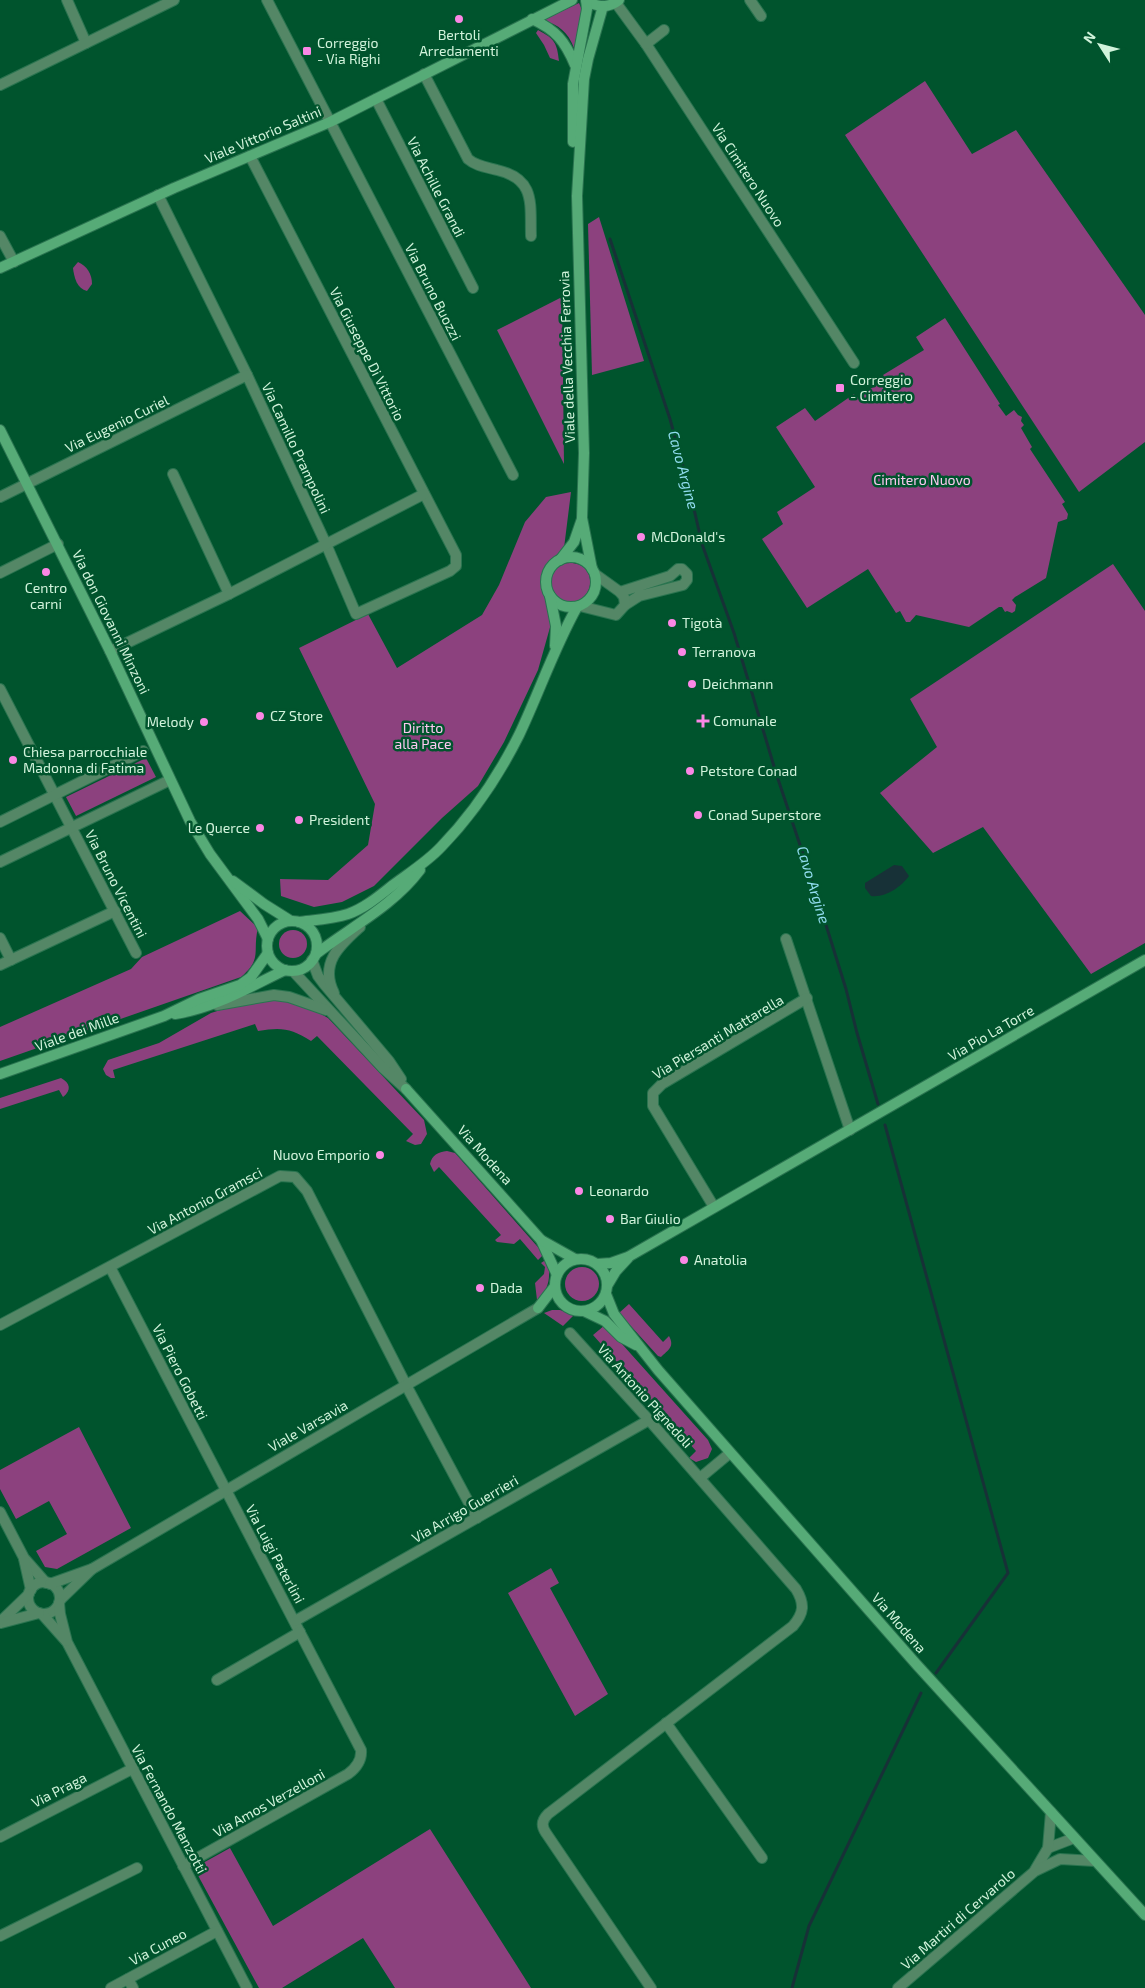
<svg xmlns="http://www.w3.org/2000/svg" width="1145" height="1988" viewBox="0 0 1145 1988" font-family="'Exo 2',sans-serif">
<rect width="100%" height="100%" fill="#00542d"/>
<g fill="#8c417e">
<path d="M579,3L582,10L574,48C568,32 559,25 543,20Z"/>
<path d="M538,30C555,39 557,43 559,61L550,58L544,45L536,33Z"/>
<path d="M925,81L972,154L1016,130L1145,315V442L1079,492L845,135Z"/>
<path d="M599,217L644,361L592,375L588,224Z"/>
<path d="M78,262C87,266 92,274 92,284L87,291C77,289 74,277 73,268Z"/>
<path d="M562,297L564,464L497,330Z"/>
<path d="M945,318L1000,404L998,405L1006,416L1014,410L1018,415L1022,417L1021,421L1024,425L1021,428L1032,447L1030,449L1065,502L1062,504L1068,514L1067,519L1058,522L1046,578L1015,597L1012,600L1016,605L1015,611L1012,613L1007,611L1005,612L1002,607H999L969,627L916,615L910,622H906L900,611L896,613L868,569L807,608L762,539L783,524L777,512L815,487L776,427L805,408L815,421L854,394L856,398L886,379L883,375L924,350L916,337Z"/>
<path d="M571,492L562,564C604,555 596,616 558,599L538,670L504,742L478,786L442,818L374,886L342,902L314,907L281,896L280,879L328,880L368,845L375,804L299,648L368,614L397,668L482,615L499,585L525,522L546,497Z"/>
<path d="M1113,564L1145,611V943L1091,974L983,827L933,853L880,793L937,747L910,699Z"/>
<path d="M146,758L156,777L76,816L66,797Z"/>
<path d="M240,911L258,928C252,952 263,958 241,977L0,1061V1027L131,969L142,957Z"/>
<circle cx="293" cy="944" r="14"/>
<path d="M274,999L303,1004L328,1018L424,1120L427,1134L421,1144L415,1145L406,1141L413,1134L317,1036L311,1041C291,1028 281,1027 258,1031L255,1024L113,1070L115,1078H111L106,1075L103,1069L108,1060L159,1043L211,1013L246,1002Z"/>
<path d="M61,1078C70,1083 72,1090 63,1097L59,1090L0,1109V1098Z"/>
<path d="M447,1151L455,1153L544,1254L538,1260L520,1239L514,1244L497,1242L495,1240L501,1235L439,1167L434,1172L430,1164C432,1155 438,1152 447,1151Z"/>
<path d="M547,1259C551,1275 550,1289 537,1300L535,1283L544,1274L545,1267L541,1263Z"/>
<circle cx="582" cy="1284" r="17"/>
<path d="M629,1304L663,1342L669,1336C675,1347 668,1350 661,1357L658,1356L619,1313Z"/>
<path d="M552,1310H560L574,1315L563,1326L544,1313Z"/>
<path d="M605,1325L708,1440L712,1449L708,1458L696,1462L689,1458L696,1451L593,1335Z"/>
<path d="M79,1427L131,1528L57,1569L45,1567L36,1551L67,1534L49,1501L16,1519L0,1489V1470Z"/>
<path d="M551,1568L559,1583L550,1588L608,1694L575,1716L508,1593Z"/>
<path d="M430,1829L531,1988H395L363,1938L282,1988H259L194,1868L230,1848L273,1926Z"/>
</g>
<path fill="#173137" d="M894,865L902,866L909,876C901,887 885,898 871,896L865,888V883Z"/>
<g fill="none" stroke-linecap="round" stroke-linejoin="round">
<g stroke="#173137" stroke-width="3">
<path d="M610,239L670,419L691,496L702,544L734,633L776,773L816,893L846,989L857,1033L878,1104"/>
<path d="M885,1125L1008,1573L936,1673"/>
<path d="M792,1988L809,1926L921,1693"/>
</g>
<g stroke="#2a7450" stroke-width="12">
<g id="street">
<path d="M67,0L86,43"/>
<path d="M267,0L513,475"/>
<path d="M750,0L761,16"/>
<path d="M616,3L646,44L854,363"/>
<path d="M646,44L664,30"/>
<path d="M424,74L468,159C476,166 486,167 497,170C536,179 530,204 531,236"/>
<path d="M0,85L174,0"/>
<path d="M376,99L473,288"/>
<path d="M158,195L247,375L326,544L356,614L450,571L456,566V555L250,156"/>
<path d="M0,236L14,262"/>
<path d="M173,474L229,594"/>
<path d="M0,497L247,375"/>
<path d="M0,573L58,544"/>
<path d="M620,592L670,576L678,569H682L687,574V580L683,585L639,596L625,605"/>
<path d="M580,606L616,615L625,605L624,597L620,592L595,574"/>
<path d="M110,651L229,594L424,494"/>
<path d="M0,689L136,953"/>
<path d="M0,822L143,751"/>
<path d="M0,862L170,780"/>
<path d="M0,938L11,960"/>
<path d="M786,939L850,1130"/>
<path d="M312,960L318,976L324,984L389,1061L401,1079"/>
<path d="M0,965L115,911"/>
<path d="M293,971L383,1068L406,1089"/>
<path d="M334,993C319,963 340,945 360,927"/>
<path d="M217,1005L274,995L289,997L326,1010"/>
<path d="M714,1207L653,1106V1093L662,1084L807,998"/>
<path d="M110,1267L361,1750C362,1761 356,1768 348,1774L183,1866"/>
<path d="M0,1325L280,1176L295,1177L307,1191L406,1385L477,1518"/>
<path d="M570,1333L649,1420L796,1589C805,1604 804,1613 793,1626L548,1814C542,1820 541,1826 546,1833L651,1988"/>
<path d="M700,1478L730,1453"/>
<path d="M0,1512L24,1558L46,1583"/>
<path d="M24,1559L31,1590"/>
<circle cx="44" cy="1598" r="16"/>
<path d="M50,1584L92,1569L538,1308"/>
<path d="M60,1600L92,1569"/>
<path d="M59,1603L60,1614L67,1642L247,1988"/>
<path d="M42,1614L66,1641"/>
<path d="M295,1621L649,1420"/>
<path d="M0,1622L29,1594"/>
<path d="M1,1623L39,1613"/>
<path d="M217,1680L300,1632"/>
<path d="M666,1723L762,1858"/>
<path d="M0,1837L132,1769"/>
<path d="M1048,1848L1074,1838"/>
<path d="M1035,1870L1048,1848L1051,1812"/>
<path d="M0,1936L137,1868"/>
<path d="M128,1979L133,1988"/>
<path d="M111,1988L217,1931"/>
<path d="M898,1988L1035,1871L1060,1859L1095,1861"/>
</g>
</g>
<g stroke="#2a7450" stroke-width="12">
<g id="secondary">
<path d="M586,0C597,8 609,8 619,0"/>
<path d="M532,19C556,30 565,41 575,65"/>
<path d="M573,142V84L587,9L586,0"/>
<path d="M0,268L174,188L330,122L572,0"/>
<path d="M0,430L110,651L190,821L210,854L258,919L268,939"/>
<circle cx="571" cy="582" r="25"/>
<path d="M560,560L574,542L582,519"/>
<path d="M592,569L582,518L584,453L577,196L584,79L588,59L603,6"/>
<path d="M550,596L556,626L555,646"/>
<path d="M233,881L264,904L291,921"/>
<circle cx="292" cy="946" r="25"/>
<path d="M299,922C315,920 333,919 348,914C365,908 379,896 393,885C409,873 427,862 441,847C472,815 499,775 519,735C539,693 554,648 577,607"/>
<path d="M316,954C351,927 393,906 420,870"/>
<path d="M175,1014C215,1008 249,987 285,970"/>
<path d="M0,1074L164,1016L199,999L240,985L251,977L268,953"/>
<path d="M406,1089L541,1240L557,1275"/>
<path d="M541,1240L575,1259"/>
<circle cx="581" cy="1285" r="26"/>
<path d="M597,1264L611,1263L628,1257L1145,960"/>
<path d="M607,1286L616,1271L628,1258"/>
<path d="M606,1294L614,1314L658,1370L917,1665L1145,1915"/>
<path d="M538,1308L555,1286"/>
<path d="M584,1311L605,1321L621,1337L636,1345"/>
</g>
</g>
<use href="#street" stroke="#548766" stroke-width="10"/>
<use href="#secondary" stroke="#56ab77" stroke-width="10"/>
</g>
<g fill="#fb87e5" stroke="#00542d" stroke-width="2">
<circle cx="459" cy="19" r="5"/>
<rect x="302" y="46" width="10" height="10" rx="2.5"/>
<rect x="835" y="383" width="10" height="10" rx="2.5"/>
<circle cx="641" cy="537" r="5"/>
<circle cx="46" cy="572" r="5"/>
<circle cx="672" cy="623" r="5"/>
<circle cx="682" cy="652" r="5"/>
<circle cx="692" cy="684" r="5"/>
<circle cx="260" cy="716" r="5"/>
<path d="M700.5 713.5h5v5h5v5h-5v5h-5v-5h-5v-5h5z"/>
<circle cx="204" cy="722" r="5"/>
<circle cx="13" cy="760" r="5"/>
<circle cx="690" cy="771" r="5"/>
<circle cx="698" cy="815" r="5"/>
<circle cx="299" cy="820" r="5"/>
<circle cx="260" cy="828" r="5"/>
<circle cx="380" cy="1155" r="5"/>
<circle cx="579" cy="1191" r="5"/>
<circle cx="610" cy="1219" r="5"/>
<circle cx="684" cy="1260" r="5"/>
<circle cx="480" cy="1288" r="5"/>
</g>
<g text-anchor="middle" stroke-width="5" stroke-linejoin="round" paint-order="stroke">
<g font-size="14" fill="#d1f3db" stroke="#00542d" text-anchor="start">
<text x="459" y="40" text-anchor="middle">Bertoli<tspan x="459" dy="16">Arredamenti</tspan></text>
<text x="317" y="48">Correggio<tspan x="317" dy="16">- Via Righi</tspan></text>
<text x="850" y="385">Correggio<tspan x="850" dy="16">- Cimitero</tspan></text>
<text x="651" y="542">McDonald's</text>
<text x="46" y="593" text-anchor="middle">Centro<tspan x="46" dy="16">carni</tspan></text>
<text x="682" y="628">Tigotà</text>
<text x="692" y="657">Terranova</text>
<text x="702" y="689">Deichmann</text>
<text x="270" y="721">CZ Store</text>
<text x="713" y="726">Comunale</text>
<text x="194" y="727" text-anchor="end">Melody</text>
<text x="23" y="757">Chiesa parrocchiale<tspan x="23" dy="16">Madonna di Fatima</tspan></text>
<text x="700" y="776">Petstore Conad</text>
<text x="708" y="820">Conad Superstore</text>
<text x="309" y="825">President</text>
<text x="250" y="833" text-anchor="end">Le Querce</text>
<text x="370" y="1160" text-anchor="end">Nuovo Emporio</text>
<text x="589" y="1196">Leonardo</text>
<text x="620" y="1224">Bar Giulio</text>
<text x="694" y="1265">Anatolia</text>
<text x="490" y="1293">Dada</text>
</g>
<g font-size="14" fill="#d1f3db" stroke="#00542d">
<text transform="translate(263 135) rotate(-23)" y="5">Viale Vittorio Saltini</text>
<text transform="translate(748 175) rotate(57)" y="5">Via Cimitero Nuovo</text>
<text transform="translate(436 187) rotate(63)" y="5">Via Achille Grandi</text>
<text transform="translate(433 292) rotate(63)" y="5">Via Bruno Buozzi</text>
<text transform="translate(367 354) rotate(63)" y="5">Via Giuseppe Di Vittorio</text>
<text transform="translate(567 357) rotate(-92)" y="5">Viale della Vecchia Ferrovia</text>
<text transform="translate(117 424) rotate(-26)" y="5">Via Eugenio Curiel</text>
<text transform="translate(296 448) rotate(65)" y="5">Via Camillo Prampolini</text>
<text transform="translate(111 622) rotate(64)" y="5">Via don Giovanni Minzoni</text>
<text transform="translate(116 884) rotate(63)" y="5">Via Bruno Vicentini</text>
<text transform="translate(77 1032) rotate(-20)" y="5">Viale dei Mille</text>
<text transform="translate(991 1033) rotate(-30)" y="5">Via Pio La Torre</text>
<text transform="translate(718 1037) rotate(-31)" y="5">Via Piersanti Mattarella</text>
<text transform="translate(485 1155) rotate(48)" y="5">Via Modena</text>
<text transform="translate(205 1201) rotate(-28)" y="5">Via Antonio Gramsci</text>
<text transform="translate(180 1372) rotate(63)" y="5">Via Piero Gobetti</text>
<text transform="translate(645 1396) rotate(48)" y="5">Via Antonio Pignedoli</text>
<text transform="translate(308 1426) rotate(-30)" y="5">Viale Varsavia</text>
<text transform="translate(465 1509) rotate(-30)" y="5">Via Arrigo Guerrieri</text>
<text transform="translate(275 1554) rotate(62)" y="5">Via Luigi Paterlini</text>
<text transform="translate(899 1623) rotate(49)" y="5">Via Modena</text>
<text transform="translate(59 1790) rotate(-27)" y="5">Via Praga</text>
<text transform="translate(269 1803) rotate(-29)" y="5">Via Amos Verzelloni</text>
<text transform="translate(169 1809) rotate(62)" y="5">Via Fernando Manzotti</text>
<text transform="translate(958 1919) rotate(-41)" y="5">Via Martiri di Cervarolo</text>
<text transform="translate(158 1947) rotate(-28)" y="5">Via Cuneo</text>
</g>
<g font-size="14" fill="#fdc8f1" stroke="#00542d">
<text x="922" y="485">Cimitero Nuovo</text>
<text x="423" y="733">Diritto<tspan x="423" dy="16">alla Pace</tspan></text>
</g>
<g font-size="15" font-style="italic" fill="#91ddef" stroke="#00542d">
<text transform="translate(683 470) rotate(75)" y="5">Cavo Argine</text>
<text transform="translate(813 885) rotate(73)" y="5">Cavo Argine</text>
</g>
</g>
<g transform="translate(1100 45) rotate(306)" stroke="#00542d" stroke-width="4" paint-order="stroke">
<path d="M0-4L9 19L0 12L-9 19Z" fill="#d1f3db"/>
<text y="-8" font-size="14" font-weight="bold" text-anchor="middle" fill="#d1f3db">N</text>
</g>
</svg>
